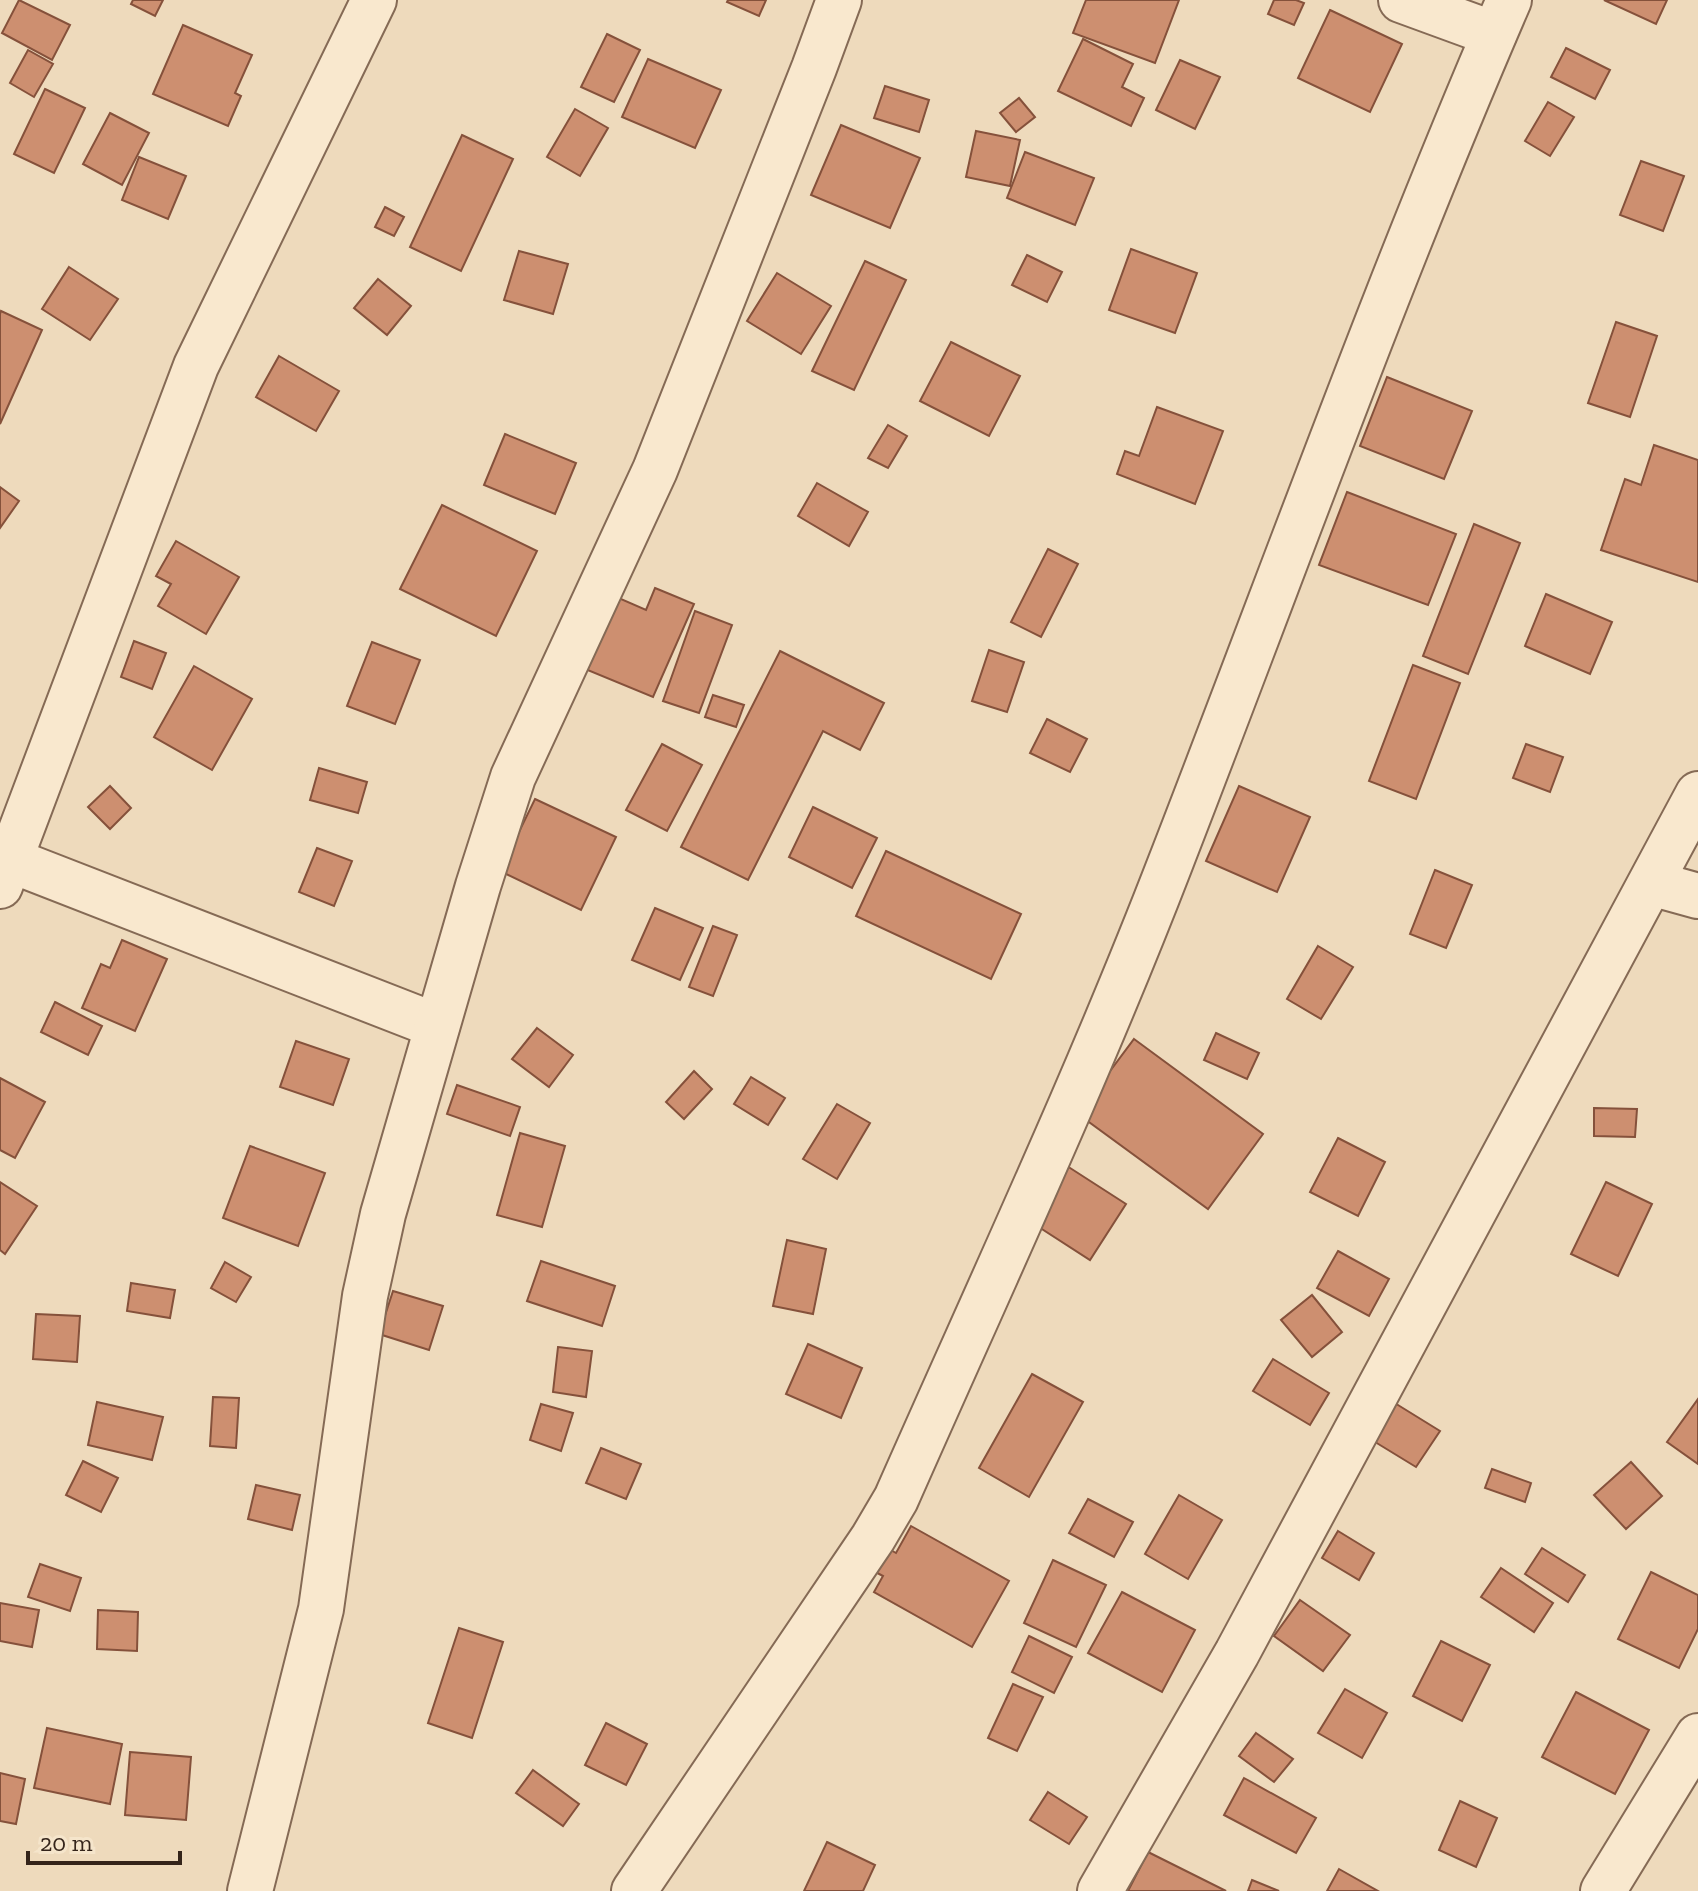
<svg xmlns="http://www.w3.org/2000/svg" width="1698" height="1891" viewBox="0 0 1698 1891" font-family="'Zilla Slab',serif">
<rect width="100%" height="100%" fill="#eedabc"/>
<g fill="#cd8f70" stroke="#85513b" stroke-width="2">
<path d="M19,0L70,25L52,60L2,33Z"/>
<path d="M133,0H163L155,16L131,4Z"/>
<path d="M728,0H766L759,16L727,2Z"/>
<path d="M1086,0H1179L1155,63L1073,33Z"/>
<path d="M1274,0H1296L1304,3L1294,25L1268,14Z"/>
<path d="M1604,0H1667L1656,24Z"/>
<path d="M1330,10L1402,44L1370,112L1298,78Z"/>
<path d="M183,25L252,55L235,93L241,96L228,126L153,94Z"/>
<path d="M607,34L640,50L614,102L581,87Z"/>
<path d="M1083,39L1133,64L1122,87L1144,98L1131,126L1058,91Z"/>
<path d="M1566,48L1610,70L1595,99L1551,77Z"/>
<path d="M28,50L53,64L34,97L10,83Z"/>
<path d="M648,59L721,90L695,148L622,117Z"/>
<path d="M1180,60L1220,77L1195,129L1156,110Z"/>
<path d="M885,86L929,100L919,132L874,118Z"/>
<path d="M45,89L85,108L54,173L14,154Z"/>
<path d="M1019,98L1035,117L1016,132L1000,113Z"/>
<path d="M1548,102L1574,117L1550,156L1525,141Z"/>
<path d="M575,109L608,128L580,176L547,157Z"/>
<path d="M110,113L149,133L122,185L83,164Z"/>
<path d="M841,125L920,158L890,228L811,195Z"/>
<path d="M976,131L1020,140L1010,186L966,177Z"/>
<path d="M462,135L513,159L461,271L410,247Z"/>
<path d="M1025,152L1094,178L1075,225L1007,198Z"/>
<path d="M139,157L186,176L168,219L122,200Z"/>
<path d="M1641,161L1684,176L1663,231L1620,215Z"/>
<path d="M385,207L404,217L394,236L375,227Z"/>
<path d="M1131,249L1197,273L1175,333L1109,310Z"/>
<path d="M519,251L568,264L553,314L504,300Z"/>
<path d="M1027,255L1062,272L1047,302L1012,285Z"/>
<path d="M865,261L906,280L854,390L812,371Z"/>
<path d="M69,267L118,299L90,340L42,309Z"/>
<path d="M777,273L831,306L801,354L747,321Z"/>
<path d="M378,279L411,306L387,335L354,308Z"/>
<path d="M1,311L42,330L0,424V314Z"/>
<path d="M1616,322L1657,336L1630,417L1588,403Z"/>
<path d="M951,342L1020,376L989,436L920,401Z"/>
<path d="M279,356L339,391L316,431L256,397Z"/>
<path d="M1387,377L1472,411L1444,479L1360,446Z"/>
<path d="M1157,407L1223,431L1195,504L1117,474L1125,451L1139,456Z"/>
<path d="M888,425L907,436L888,468L868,458Z"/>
<path d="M505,434L576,463L555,514L484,485Z"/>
<path d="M1654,445L1698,460V582L1601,550L1625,479L1641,485Z"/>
<path d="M817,483L868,512L849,546L798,516Z"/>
<path d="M0,487L19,501L0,528Z"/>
<path d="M1347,492L1456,534L1428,605L1319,565Z"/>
<path d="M442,505L537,551L496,636L400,589Z"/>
<path d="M1474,524L1520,543L1468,674L1423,656Z"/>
<path d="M176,541L239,577L206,634L158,606L171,584L156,576Z"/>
<path d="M1048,549L1078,564L1041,637L1011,622Z"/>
<path d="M655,588L694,604L653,697L573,664L605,592L646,610Z"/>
<path d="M1546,594L1612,622L1590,674L1525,646Z"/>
<path d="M695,611L732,625L699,713L663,701Z"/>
<path d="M134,641L166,653L152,689L121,677Z"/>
<path d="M372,642L420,660L395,724L347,706Z"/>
<path d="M989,650L1024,662L1007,712L972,701Z"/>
<path d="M780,651L884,703L860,750L823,731L748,880L681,847Z"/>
<path d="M1413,665L1460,683L1416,799L1369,781Z"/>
<path d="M194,666L252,699L212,770L154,737Z"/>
<path d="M713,695L744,705L736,727L705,717Z"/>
<path d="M1047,719L1087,739L1070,772L1030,753Z"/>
<path d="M662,744L702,765L667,831L626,810Z"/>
<path d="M1526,744L1563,757L1550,792L1513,778Z"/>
<path d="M319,768L367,782L358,813L310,800Z"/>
<path d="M110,786L131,808L110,829L88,807Z"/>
<path d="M1239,786L1310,817L1277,892L1206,861Z"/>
<path d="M535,799L616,837L581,910L500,871Z"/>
<path d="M813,807L877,838L852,888L789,857Z"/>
<path d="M317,848L352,861L334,906L299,892Z"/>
<path d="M886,851L1021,914L991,979L856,916Z"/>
<path d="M1435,870L1472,885L1446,948L1410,934Z"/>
<path d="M655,908L703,928L680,980L632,960Z"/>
<path d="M713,926L737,935L713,996L689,987Z"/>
<path d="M122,940L167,959L135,1031L82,1008L101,964L110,968Z"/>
<path d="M1318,946L1353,967L1321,1019L1287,999Z"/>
<path d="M55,1002L102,1026L88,1055L41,1032Z"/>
<path d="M537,1028L573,1055L549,1087L512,1059Z"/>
<path d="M1216,1033L1259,1053L1247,1079L1204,1060Z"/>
<path d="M1134,1039L1263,1134L1208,1209L1078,1114Z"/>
<path d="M296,1041L349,1059L333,1105L280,1087Z"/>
<path d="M694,1071L712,1089L684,1119L666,1102Z"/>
<path d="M751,1077L785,1098L768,1125L734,1104Z"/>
<path d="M0,1078L45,1102L15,1158L0,1150Z"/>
<path d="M457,1085L520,1107L510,1136L447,1114Z"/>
<path d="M837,1104L870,1123L837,1179L803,1159Z"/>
<path d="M1594,1108L1637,1109L1635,1137L1594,1136Z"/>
<path d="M520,1133L565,1146L542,1227L497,1215Z"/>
<path d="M1338,1138L1385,1162L1358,1216L1310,1192Z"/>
<path d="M250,1146L325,1173L298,1246L223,1218Z"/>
<path d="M1067,1166L1126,1204L1090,1260L1031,1222Z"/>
<path d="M0,1182L37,1206L5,1254L0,1250Z"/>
<path d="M1606,1182L1652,1204L1618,1276L1571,1254Z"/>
<path d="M787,1240L826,1249L813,1314L773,1306Z"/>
<path d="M1338,1251L1389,1279L1369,1316L1317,1288Z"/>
<path d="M541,1261L615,1286L602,1326L527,1301Z"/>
<path d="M225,1262L251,1277L236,1302L211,1288Z"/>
<path d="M131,1283L175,1290L170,1318L127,1311Z"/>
<path d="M393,1291L443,1306L429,1350L379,1334Z"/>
<path d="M1312,1295L1342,1332L1312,1357L1281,1320Z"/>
<path d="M36,1314L80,1316L77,1362L33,1359Z"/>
<path d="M808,1344L862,1368L841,1418L786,1394Z"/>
<path d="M558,1347L592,1351L586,1397L553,1392Z"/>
<path d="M1273,1359L1329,1393L1310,1425L1253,1391Z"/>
<path d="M1032,1374L1083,1402L1029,1497L979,1468Z"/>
<path d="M213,1397L239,1398L236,1448L210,1446Z"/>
<path d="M1385,1397L1440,1431L1416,1467L1362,1434Z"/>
<path d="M1698,1399V1464L1667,1442Z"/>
<path d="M97,1402L163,1417L152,1460L88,1445Z"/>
<path d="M541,1404L573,1413L561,1451L530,1440Z"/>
<path d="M601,1448L641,1464L626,1499L586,1483Z"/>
<path d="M83,1461L118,1478L101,1512L66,1495Z"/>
<path d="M1631,1462L1662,1496L1626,1529L1594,1495Z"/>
<path d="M1492,1469L1531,1483L1525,1502L1485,1488Z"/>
<path d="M256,1485L300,1495L292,1530L248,1519Z"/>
<path d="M1179,1495L1222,1520L1188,1579L1145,1554Z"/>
<path d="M1088,1499L1133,1522L1114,1557L1069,1533Z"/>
<path d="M911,1526L1009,1581L972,1647L874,1592L883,1576L866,1567L880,1544L896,1553Z"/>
<path d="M1338,1531L1374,1553L1359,1580L1322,1558Z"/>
<path d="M1542,1548L1585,1575L1568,1602L1525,1574Z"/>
<path d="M1053,1560L1106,1585L1076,1647L1024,1623Z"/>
<path d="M40,1564L81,1578L70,1611L28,1597Z"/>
<path d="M1501,1568L1553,1603L1534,1632L1481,1597Z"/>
<path d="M1651,1572L1698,1595V1629L1679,1668L1618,1639Z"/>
<path d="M1122,1592L1195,1630L1162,1692L1088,1653Z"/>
<path d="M1300,1600L1350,1635L1323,1671L1274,1636Z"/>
<path d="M0,1603L39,1610L32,1647L0,1641Z"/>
<path d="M98,1610L138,1612L137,1651L97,1649Z"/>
<path d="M459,1628L503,1642L472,1738L428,1723Z"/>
<path d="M1029,1636L1072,1657L1054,1693L1012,1672Z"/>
<path d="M1441,1641L1490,1665L1462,1721L1413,1696Z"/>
<path d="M1013,1684L1043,1697L1017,1751L988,1738Z"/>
<path d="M1345,1689L1387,1713L1362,1758L1318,1733Z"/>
<path d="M1576,1692L1649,1730L1615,1794L1542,1757Z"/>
<path d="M606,1723L647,1744L626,1785L585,1765Z"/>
<path d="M47,1728L122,1744L110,1804L34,1788Z"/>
<path d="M1256,1733L1293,1759L1274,1782L1239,1756Z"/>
<path d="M130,1752L191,1757L186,1820L125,1815Z"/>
<path d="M533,1770L579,1804L563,1826L516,1793Z"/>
<path d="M0,1773L25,1779L16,1824L0,1821Z"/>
<path d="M1244,1778L1316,1818L1296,1853L1224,1815Z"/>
<path d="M1048,1792L1087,1817L1069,1844L1030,1820Z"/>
<path d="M1460,1801L1497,1818L1476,1867L1439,1850Z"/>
<path d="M827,1842L875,1865L863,1891H804Z"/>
<path d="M1148,1852L1226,1891H1128Z"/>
<path d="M1339,1869L1378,1891H1327Z"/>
<path d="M1252,1880L1279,1891H1248Z"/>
</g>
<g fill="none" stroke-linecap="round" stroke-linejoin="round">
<g stroke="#856a55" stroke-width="48">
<g id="minor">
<path d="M1401,0L1494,34"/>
<path d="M0,856L437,1026"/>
<path d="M1651,883L1698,896"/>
<path d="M0,886L196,366L374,0"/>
<path d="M250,1891L321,1609L365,1296L383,1214L478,886L513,777L655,470L814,68L839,0"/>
<path d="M634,1891L873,1538L896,1499C989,1288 1087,1079 1170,864C1282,576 1386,284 1509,0"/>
<path d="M1100,1891L1237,1653L1698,794"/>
<path d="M1603,1891L1698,1736"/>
</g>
</g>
<use href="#minor" stroke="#f9e8ce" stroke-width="44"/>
</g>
<path d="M28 1851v12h152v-12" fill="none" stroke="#34241a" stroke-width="4"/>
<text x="40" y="1851" font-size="24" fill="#34241a" stroke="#f5e5cb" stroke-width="6" paint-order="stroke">20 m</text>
</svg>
